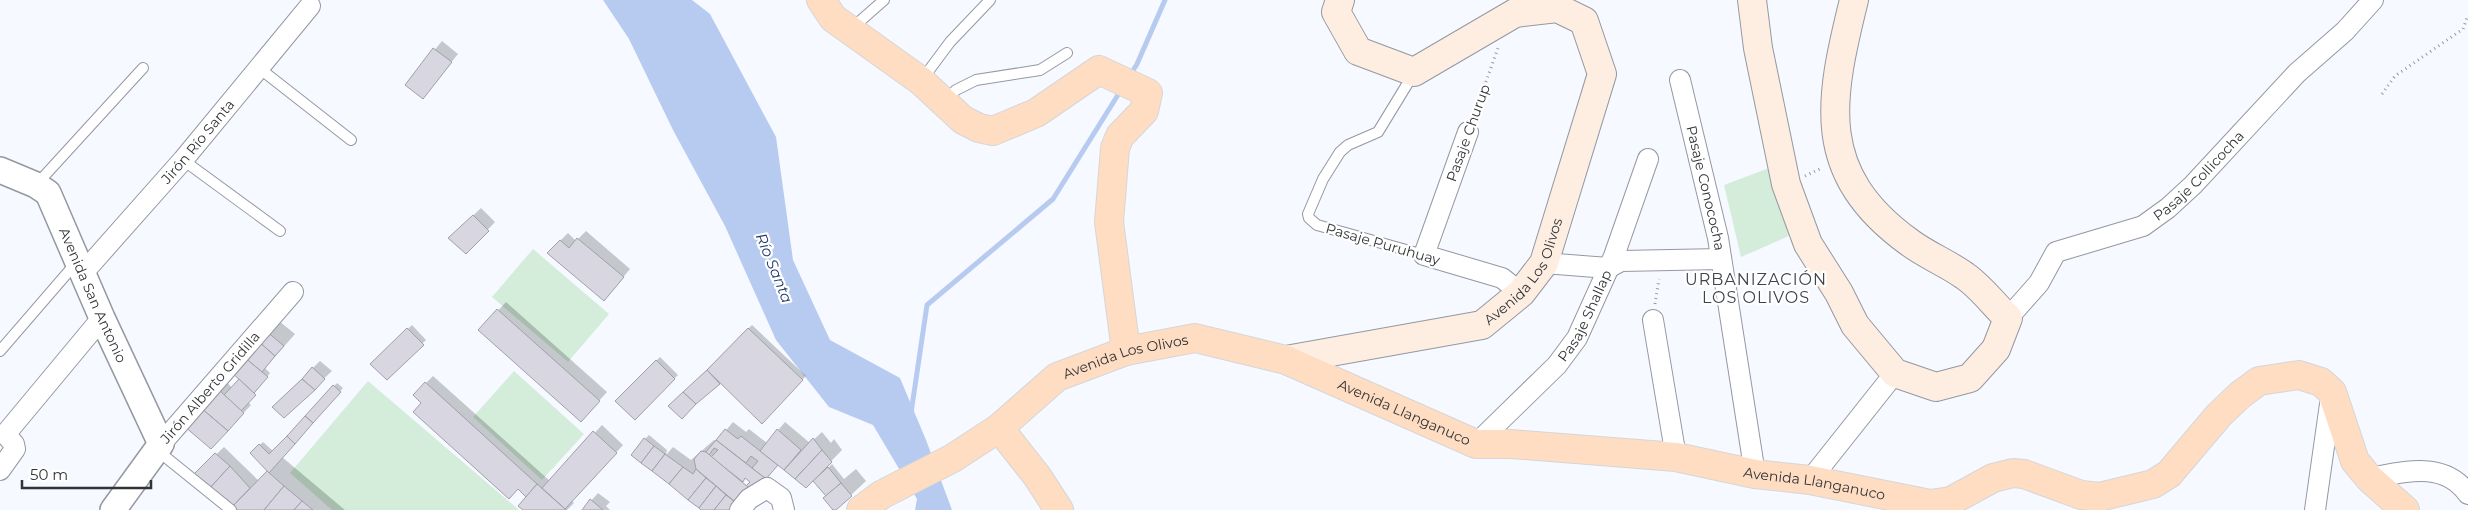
<svg xmlns="http://www.w3.org/2000/svg" width="2468" height="510" viewBox="0 0 2468 510" font-family="Montserrat,sans-serif">
<rect width="100%" height="100%" fill="#f6f9ff"/>
<g fill="#d4edda">
<path d="M1769,168L1789,236L1741,257L1724,185Z"/>
<path d="M533,249L609,314L568,362L492,297Z"/>
<path d="M514,371L584,434L542,480L473,417Z"/>
<path d="M368,381L519,510H332L290,473Z"/>
</g>
<path fill="#b7cbf1" d="M603,0H692L710,14L776,137L793,260L830,340L900,378L926,440L952,510H915L917,499L873,425L829,407L776,340L725,226L673,130L629,39Z"/>
<g fill="#0003" fill-rule="evenodd">
<path d="M442,41L458,54L423,97L407,84Z"/>
<path d="M481,208L495,222L466,253L450,238Z"/>
<path d="M586,231L630,269L611,292L560,241L568,233L576,241Z"/>
<path d="M506,302L607,392L588,413L480,330Z"/>
<path d="M279,321L295,334L265,368L270,373L248,402L251,405L211,448L186,426L227,382L232,388L240,379L233,372Z"/>
<path d="M412,325L426,340L387,379L372,364Z"/>
<path d="M752,325L806,376L762,422L720,382L682,417L677,399Z"/>
<path d="M660,357L678,375L635,418L617,401Z"/>
<path d="M320,361L332,371L284,416L273,407Z"/>
<path d="M433,376L550,481L602,425L623,445L572,501L574,503L567,510H525L528,496L423,403L426,383Z"/>
<path d="M337,383L343,388L282,457L345,510H238L194,476L224,447L259,481L268,471L251,453L263,442L273,451Z"/>
<path d="M733,422L746,432L749,429L767,443L785,422L810,443L822,432L831,443L834,439L842,450L806,487L779,464L735,510H704L645,439L649,435L667,450L666,455L673,447L691,460L714,440L717,441ZM745,476L751,481L746,488L741,482Z"/>
<path d="M832,464L844,479L856,469L866,481L851,495H827L815,481Z"/>
<path d="M598,493L610,502L606,506L610,510H583Z"/>
</g>
<g fill="none" stroke-linecap="round" stroke-linejoin="round">
<g stroke="#b7cbf1" stroke-width="5">
<path d="M1129,77L1137,64L1165,0"/>
<path d="M911,413L927,305L1053,199L1121,90"/>
</g>
</g>
<g fill="#d8d7e1" stroke="#a0a0a9">
<path d="M433,48L452,62L423,99L405,85Z"/>
<path d="M473,215L489,231L466,254L448,238Z"/>
<path d="M577,238L624,277L604,301L547,253L560,240L569,248Z"/>
<path d="M497,309L600,401L581,422L478,330Z"/>
<path d="M407,328L424,345L387,380L370,364Z"/>
<path d="M748,328L803,380L762,424L707,370Z"/>
<path d="M266,331L284,346L275,356L258,341Z"/>
<path d="M258,341L275,356L262,372L244,357Z"/>
<path d="M244,357L268,377L254,393L231,372Z"/>
<path d="M656,360L675,379L635,420L615,401Z"/>
<path d="M312,367L325,379L315,390L302,379Z"/>
<path d="M707,370L720,384L696,404L683,392Z"/>
<path d="M239,379L256,395L241,411L224,395Z"/>
<path d="M302,379L315,390L284,418L272,407Z"/>
<path d="M425,382L537,484L526,497L518,489L509,499L413,412L421,403L413,395Z"/>
<path d="M333,385L341,392L313,423L305,416Z"/>
<path d="M218,389L244,413L228,431L201,408Z"/>
<path d="M683,392L696,404L682,419L668,406Z"/>
<path d="M201,408L228,431L211,449L184,426Z"/>
<path d="M305,416L313,423L295,444L287,436Z"/>
<path d="M725,429L738,439L741,436L778,465L766,479L752,468L758,461L751,456L746,463L716,440Z"/>
<path d="M777,429L801,450L784,470L760,451Z"/>
<path d="M593,431L617,453L565,509L542,488Z"/>
<path d="M287,436L295,444L269,473L250,453L259,444L269,454Z"/>
<path d="M644,438L654,446L641,463L631,455Z"/>
<path d="M813,438L822,450L795,479L784,470Z"/>
<path d="M716,440L766,479L754,492L746,486L750,482L745,478L743,482L711,457L718,450L714,448L709,455L706,452Z"/>
<path d="M654,446L665,454L652,471L641,463Z"/>
<path d="M822,450L832,462L806,488L795,479Z"/>
<path d="M701,451L706,452L754,492L740,506L696,469L694,459Z"/>
<path d="M215,453L230,466L209,489L192,476Z"/>
<path d="M665,454L683,467L669,484L652,471Z"/>
<path d="M230,466L250,488L232,507L209,489Z"/>
<path d="M683,467L693,474L696,469L706,478L688,500L669,484Z"/>
<path d="M828,467L841,483L826,496L813,481Z"/>
<path d="M267,471L284,486L264,510H236L232,507Z"/>
<path d="M706,478L716,486L699,508L688,500Z"/>
<path d="M841,483L852,496L836,510H833L823,498Z"/>
<path d="M537,484L565,509L566,510H523L518,506Z"/>
<path d="M284,486L302,501L294,510H264Z"/>
<path d="M716,486L726,495L714,510H701L699,508Z"/>
<path d="M726,495L740,506L737,510H714Z"/>
<path d="M590,499L603,510H582Z"/>
<path d="M302,501L313,510H294Z"/>
</g>
<g fill="none" stroke-linecap="round" stroke-linejoin="round">
<g stroke="#9498a1" stroke-width="12">
<g id="service">
<path d="M851,29L884,0"/>
<path d="M259,68L351,140"/>
<path d="M1414,73L1378,132L1348,145L1340,152L1323,179L1308,214L1309,218L1317,225L1424,255"/>
<path d="M921,81L950,42L990,0"/>
<path d="M945,101L956,90L976,80L1040,70L1067,53"/>
<path d="M183,160L280,231"/>
<path d="M36,185L143,68"/>
<path d="M0,351L76,263"/>
<path d="M158,451L231,510"/>
</g>
</g>
<g stroke="#9498a1" stroke-width="22">
<g id="minor">
<path id="s1" d="M1680,80L1718,238L1755,474"/>
<path d="M1468,132L1424,255L1502,278L1521,293"/>
<path d="M1544,263L1608,268L1621,261L1721,259"/>
<path id="s2" d="M82,274L183,160L310,6"/>
<path id="s3" d="M2008,318L2039,283L2056,252L2143,226L2168,208L2193,185L2297,73L2345,31L2373,0"/>
<path d="M1653,320L1676,457"/>
<path id="s4" d="M161,444L293,292"/>
<path id="s5" d="M1476,444L1557,365L1577,338L1614,256L1648,159"/>
<path d="M0,470L15,449L14,444L7,436L8,431L102,318"/>
<path d="M2369,478C2404,472 2444,460 2468,494"/>
<path d="M1810,480L1895,373"/>
<path d="M740,510L749,499L767,488L781,498L784,510"/>
<path d="M2315,510L2331,397"/>
</g>
</g>
<g stroke="#9498a1" stroke-width="28">
<g id="tertiary">
<path id="s6" d="M0,170L36,185L48,193L102,318L161,444L113,510"/>
</g>
</g>
<g stroke="#9498a1" stroke-width="30">
<g id="secondary">
<path d="M1752,0L1758,48L1786,184L1808,244L1839,293L1855,325L1895,373L1936,387L1970,378L1996,349L2008,318C1994,305 1981,287 1965,276C1947,263 1926,255 1909,242C1814,173 1829,101 1854,0"/>
<path id="s7" d="M1286,360L1482,325L1521,293L1544,263L1602,74L1584,21L1557,8L1515,13L1414,72L1358,51L1336,12L1340,0"/>
</g>
</g>
<g stroke="#d6d6d7" stroke-width="30">
<g id="primary">
<path d="M821,0L833,18L921,81L963,120L979,128L993,131L1036,113L1099,70L1148,93L1144,111L1120,136L1115,148L1109,222L1126,351"/>
<path d="M999,428L1037,476L1059,510"/>
<path id="s8" d="M861,510L881,495L953,458L999,428L1057,377L1126,351L1195,338L1286,360L1476,444H1511L1676,457L1755,474L1810,480L1930,504L1951,501L1993,478L2013,473L2024,474L2081,495L2099,497L2153,484L2169,474L2219,415L2240,395L2259,381L2299,375L2321,382L2332,392L2355,461L2369,478L2405,510"/>
</g>
</g>
<g stroke="#96999d" stroke-width="3" stroke-dasharray="1 4" stroke-linecap="butt">
<path d="M2382,94L2395,76L2463,29L2468,15"/>
<path d="M1474,115L1498,48"/>
<path d="M1805,176L1822,168"/>
<path d="M1655,304L1659,279"/>
</g>
<use href="#service" stroke="#fff" stroke-width="10"/>
<use href="#minor" stroke="#fff" stroke-width="20"/>
<use href="#tertiary" stroke="#fff" stroke-width="25"/>
<use href="#secondary" stroke="#feeee1" stroke-width="28"/>
<use href="#primary" stroke="#feddc3" stroke-width="28"/>
</g>
<g text-anchor="middle" stroke-width="4.5" stroke-linejoin="round" paint-order="stroke">
<g font-size="14" fill="#313336" stroke="#fff">
<text transform="translate(1468 133) rotate(-70)" y="5">Pasaje Churup</text>
<text dy="5" stroke="none"><textPath href="#s2" startOffset="176">Jirón Río Santa</textPath></text>
<text dy="5" stroke="none"><textPath href="#s3" startOffset="248">Pasaje Collicocha</textPath></text>
<text dy="5" stroke="none"><textPath href="#s1" startOffset="111">Pasaje Conococha</textPath></text>
<text transform="translate(1383 244) rotate(16)" y="5">Pasaje Puruhuay</text>
<text dy="5" stroke="none"><textPath href="#s7" startOffset="269">Avenida Los Olivos</textPath></text>
<text dy="5" stroke="none"><textPath href="#s6" startOffset="165">Avenida San Antonio</textPath></text>
<text dy="5" stroke="none"><textPath href="#s5" startOffset="170">Pasaje Shallap</textPath></text>
<text dy="5" stroke="none"><textPath href="#s8" startOffset="310">Avenida Los Olivos</textPath></text>
<text dy="5" stroke="none"><textPath href="#s4" startOffset="75">Jirón Alberto Gridilla</textPath></text>
<text dy="5" stroke="none"><textPath href="#s8" startOffset="605">Avenida Llanganuco</textPath></text>
<text dy="5" stroke="none"><textPath href="#s8" startOffset="1025">Avenida Llanganuco</textPath></text>
</g>
<g font-size="15" font-style="italic" fill="#223968" stroke="#fff">
<text transform="translate(774 268) rotate(68)" y="5">Río Santa</text>
</g>
<g font-size="16" letter-spacing="1" fill="#3f434a" stroke="#fff">
<text x="1756" y="285">URBANIZACIÓN<tspan x="1756" dy="18">LOS OLIVOS</tspan></text>
</g>
</g>
<path d="M22 480v8h129v-8" fill="none" stroke="#313336" stroke-width="2.5"/>
<text x="30" y="480" font-size="15" fill="#313336" stroke="#ffffff" stroke-width="4" paint-order="stroke">50 m</text>
</svg>
